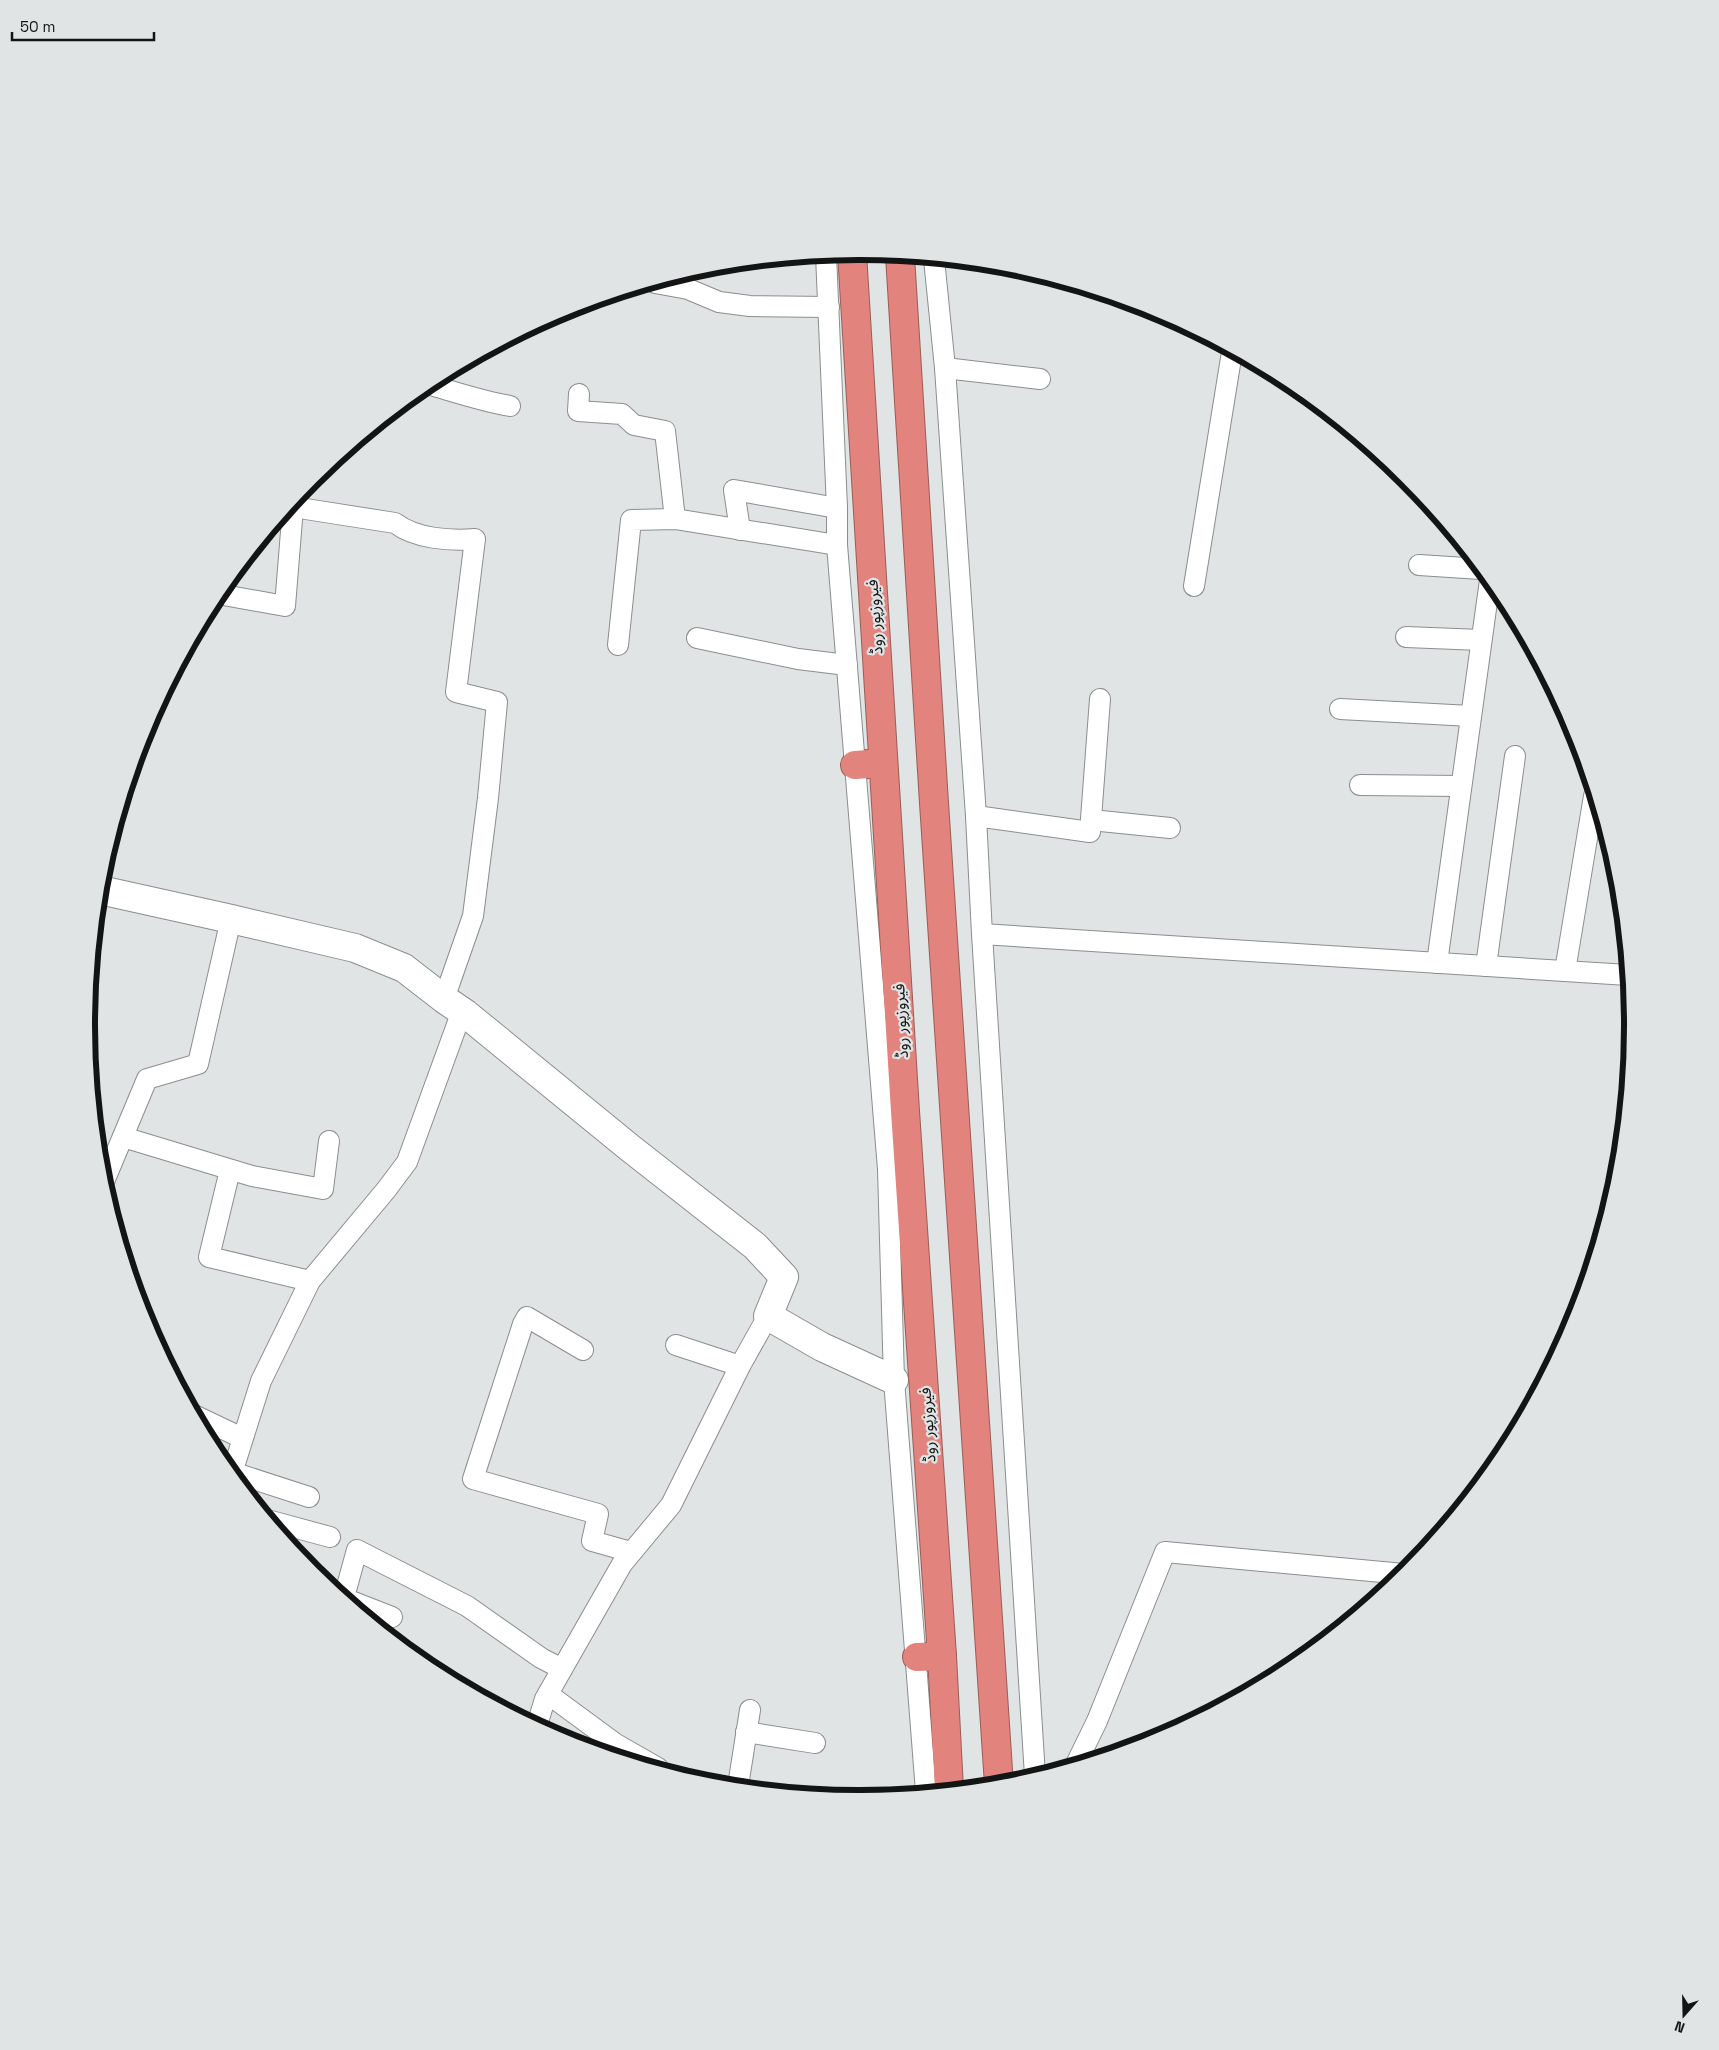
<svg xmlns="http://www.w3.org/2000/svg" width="1719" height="2050" viewBox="0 0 1719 2050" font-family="'Space Grotesk','Noto Sans Arabic',sans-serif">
<rect width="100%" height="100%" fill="#e0e4e5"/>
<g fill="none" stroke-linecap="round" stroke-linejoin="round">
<g stroke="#8a8e8f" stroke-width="22">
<g id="street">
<path d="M826,255L837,508V545L888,1169L894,1380L926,1792"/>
<path d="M934,259L945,368L976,816L982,934L1035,1776"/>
<path d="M655,283L688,289L719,302L750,306L829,307"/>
<path d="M945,368L1040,379"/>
<path d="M427,384C455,392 481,401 510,406"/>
<path d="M579,394L578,411L622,414L634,425L665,431L675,519"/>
<path d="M293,503V507L395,523C416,539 450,541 475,539L456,692L497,702L488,798L473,916L444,999"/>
<path d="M740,530L734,490L837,508"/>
<path d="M1419,565L1481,569"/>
<path d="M1194,586L1232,352"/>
<path d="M218,594L285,606L293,507"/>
<path d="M1406,637L1481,640"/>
<path d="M697,638L798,659L847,665"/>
<path d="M618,645L631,520L675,519L837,545"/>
<path d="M1340,709L1471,716"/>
<path d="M1360,785L1461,786"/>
<path d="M976,816L1090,832L1100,699"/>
<path d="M1091,820L1170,828"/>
<path d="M982,934L1628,975"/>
<path d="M1437,963L1490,580"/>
<path d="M1486,966L1515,756"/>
<path d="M1565,971L1594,796"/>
<path d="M123,1137L252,1176L323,1189L329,1141"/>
<path d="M230,1170L209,1257L310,1281"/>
<path d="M103,1184L147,1079L198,1064L231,919"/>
<path d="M676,1345L740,1366"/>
<path d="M583,1350L527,1317L523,1324L473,1479L598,1514L592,1541L631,1552"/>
<path d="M196,1416L242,1438"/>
<path d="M232,1472L309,1497"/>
<path d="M232,1473L261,1381L310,1281L386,1190L407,1162L462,1011"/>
<path d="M271,1521L330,1537"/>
<path d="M344,1597L357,1550L467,1606L541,1658L562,1669"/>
<path d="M346,1599L392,1617"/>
<path d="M548,1694L616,1744L658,1768"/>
<path d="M537,1725L545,1699L622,1564L671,1505L740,1366L768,1316"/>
<path d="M746,1732L815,1743"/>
<path d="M1076,1764L1097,1721L1165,1552L1404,1574"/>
<path d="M738,1786L750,1710"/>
</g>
</g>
<g stroke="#8a8e8f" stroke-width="30">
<path id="secondary" d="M100,890L231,919L355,948L404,968L444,999L466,1014L630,1148L755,1246L784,1277L768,1316L822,1347L894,1380"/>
</g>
<g stroke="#9a5d59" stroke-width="30">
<g id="highway">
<path d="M852,253L905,1111L942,1656L949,1789"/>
<path d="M900,256L934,803L999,1785"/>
<path d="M855,765L883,763"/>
<path d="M917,1657L942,1656"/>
</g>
</g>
<use href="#street" stroke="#fff" stroke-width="20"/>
<use href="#secondary" stroke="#fff" stroke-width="28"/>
<use href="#highway" stroke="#e2847d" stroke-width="28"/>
</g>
<g text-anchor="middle" stroke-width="4.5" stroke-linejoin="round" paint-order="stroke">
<g font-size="16" fill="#131515" stroke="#e0e4e5">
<text transform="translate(874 617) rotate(-94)" y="6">فیروزپور روڈ</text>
<text transform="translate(900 1021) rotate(-93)" y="6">فیروزپور روڈ</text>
<text transform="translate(927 1425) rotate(-94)" y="6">فیروزپور روڈ</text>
</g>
</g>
<path d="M0 0H1719V2050H0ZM859 260H860A764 764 0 0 1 1624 1024V1026A764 764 0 0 1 860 1790H859A764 764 0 0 1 95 1026V1024A764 764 0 0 1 859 260Z" fill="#e0e4e5" fill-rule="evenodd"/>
<path fill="none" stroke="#131515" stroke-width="6" d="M859 260H860A764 764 0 0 1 1624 1024V1026A764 764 0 0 1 860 1790H859A764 764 0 0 1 95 1026V1024A764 764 0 0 1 859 260Z"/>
<g transform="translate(1684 2015) rotate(200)" stroke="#e0e4e5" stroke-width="4" paint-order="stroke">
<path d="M0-4L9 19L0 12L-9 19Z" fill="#131515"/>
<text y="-8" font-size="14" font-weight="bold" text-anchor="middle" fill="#131515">N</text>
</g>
<path d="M12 32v8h142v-8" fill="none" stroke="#131515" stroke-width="2.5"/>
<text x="20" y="32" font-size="15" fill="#131515" stroke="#e0e4e5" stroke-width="4" paint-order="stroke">50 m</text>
</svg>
